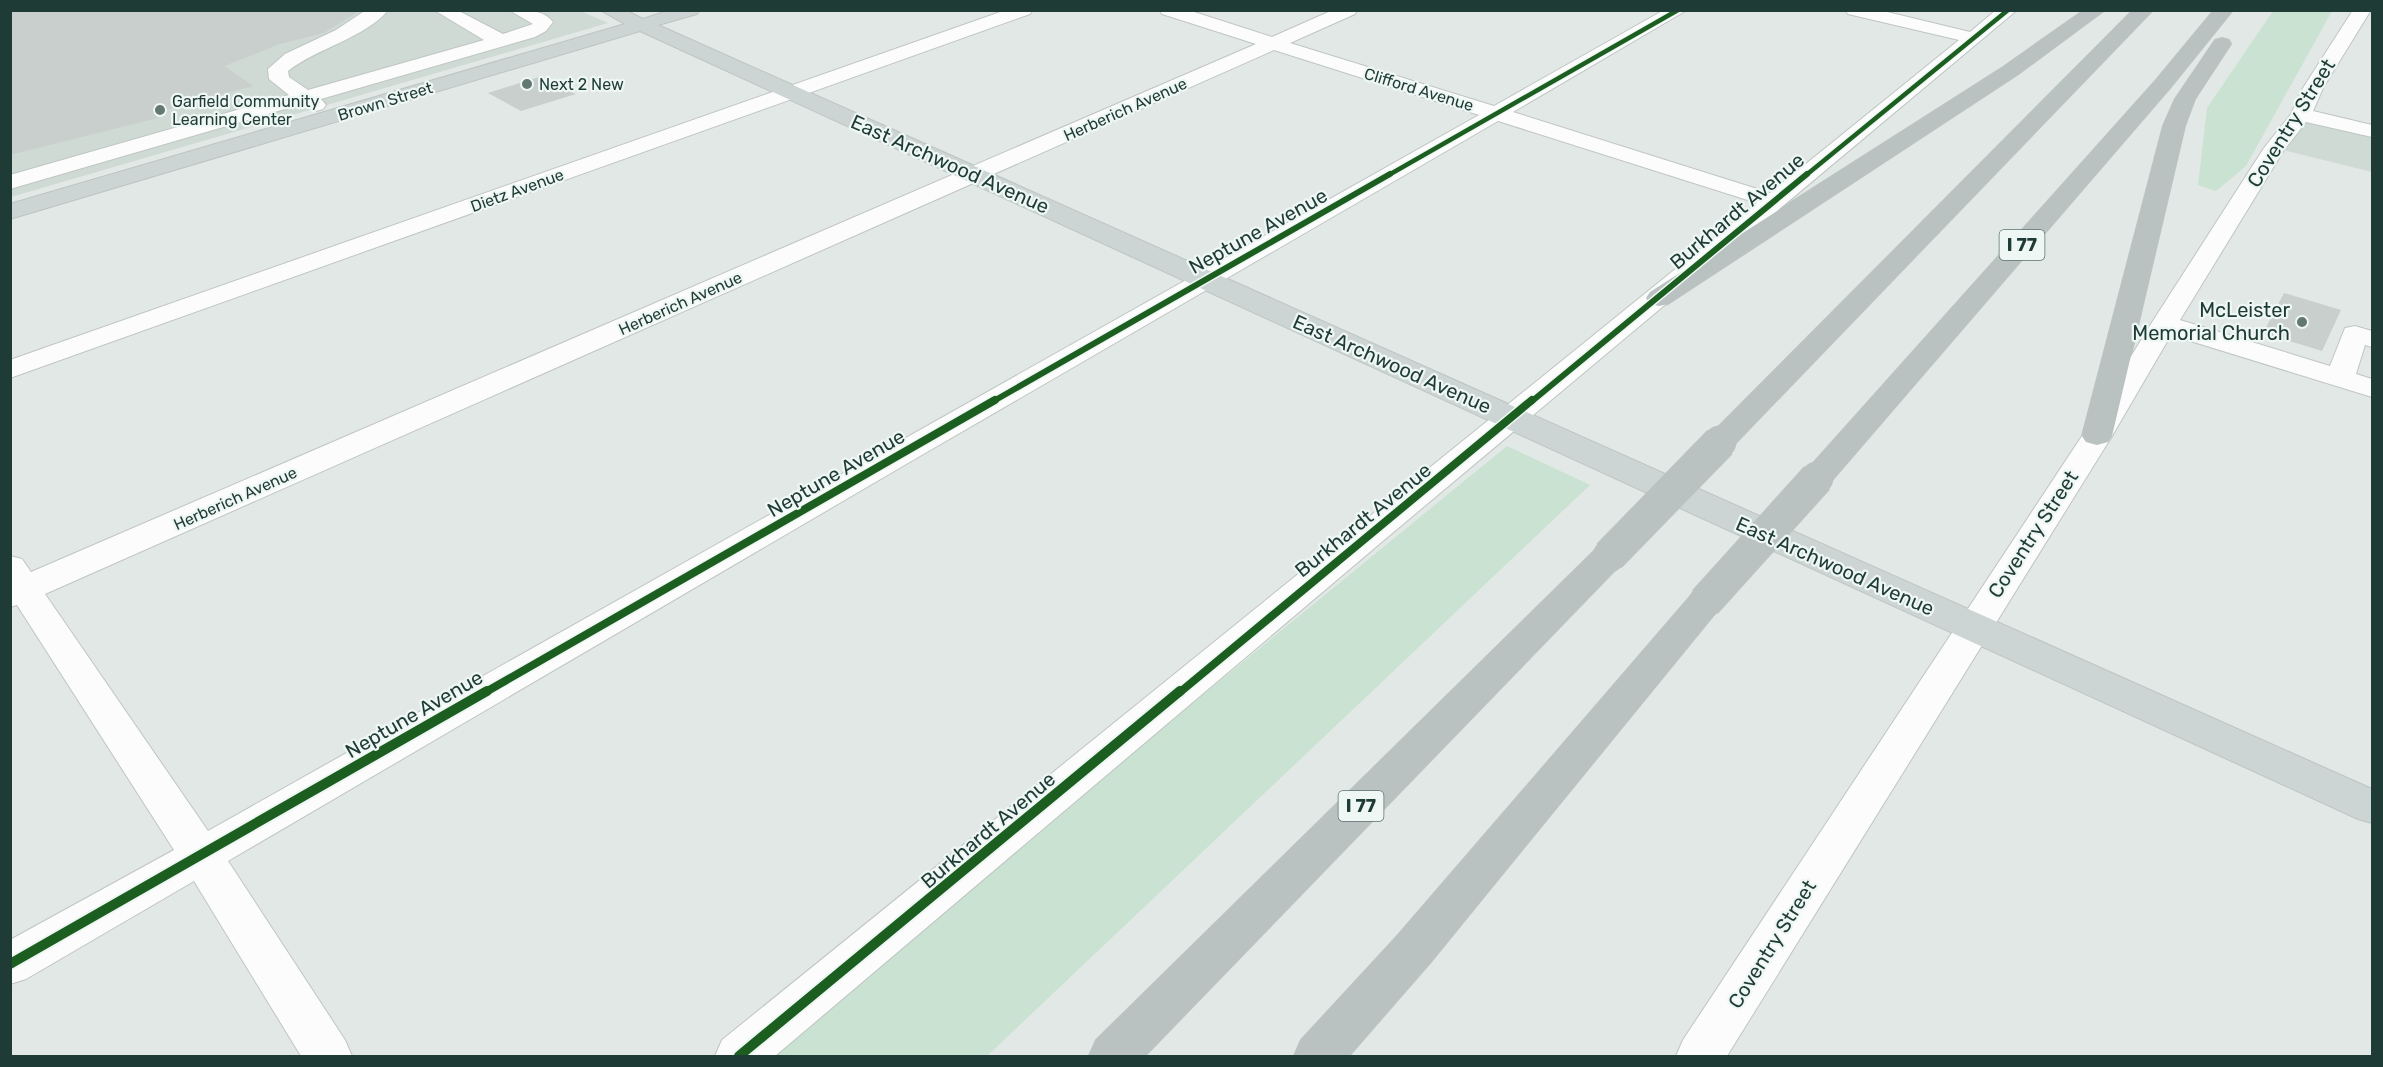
<svg xmlns="http://www.w3.org/2000/svg" width="2383" height="1067" viewBox="0 0 2383 1067" font-family="Rubik,sans-serif">
<rect width="100%" height="100%" fill="#e2e8e5"/>
<g fill="#cfdad5">
<path d="M578,10L608,23L11,197V11Z"/>
<path d="M2301,115L2372,131V172L2275,148Z"/>
</g>
<g fill="#cae2d2">
<path d="M2273,11H2332L2246,166L2216,191L2198,185L2207,108Z"/>
<path d="M1507,446L1590,485L987,1056H761Z"/>
</g>
<g fill="#c9cfcd">
<path d="M10,10H361L324,33L280,44L224,66L253,86L154,113L158,118L10,155Z"/>
<path d="M542,76L576,94L521,111L488,93Z"/>
<path d="M2284,293L2341,310L2322,351L2263,333Z"/>
</g>
<g fill="none" stroke-linecap="round" stroke-linejoin="round">
<g stroke="#bfc5c3" stroke-width="2">
<g id="minor">
<path d="M366,10H388C367,37 315,49 288,71L289,77L308,90L484,40L434,10H457L503,34L533,24L509,10C525,10 543,9 553,22L546,31L535,37L321,99L326,105L323,109L316,111L302,104L10,189V175L289,95L269,79L268,69L285,54L336,30Z"/>
<path d="M1006,10H1033L1030,14L10,378V360Z"/>
<path d="M1159,10H1188L1272,37L1333,10H1358L1355,14L1290,43L1494,106L1664,10H1687L1513,112L1770,193L1959,40L1848,14L1845,10H1879L1970,32L1996,10H2017L1384,540L775,1056H715L722,1040L1757,203L1498,121L908,463L228,861L345,1040L352,1056H301L194,881L26,979L10,984V940L174,850L17,605L10,607V556L22,559L31,572L1256,44L1162,14ZM1274,50L1479,115L208,831L45,594Z"/>
<path d="M2353,10H2371L2323,88L2313,111L2372,125V137L2306,122L2284,150L2180,320L2330,366L2345,328L2355,326L2372,331V347L2365,345L2356,374L2372,379V397L2171,335L2112,436L1727,1056H1676L1683,1040L2082,436L2151,324L2264,148L2291,114L2303,88Z"/>
</g>
</g>
<g stroke="#bbc5c2" stroke-width="2">
<path id="major" d="M600,10H625L643,19L670,10H700L697,14L658,25L2372,789V823L2358,819L640,31L10,219V204L625,24Z"/>
</g>
<g stroke="#bbc5c2" stroke-width="2">
<g id="highway">
<path d="M2084,10H2105L2017,75L1668,304L1659,306L1650,304L1646,298L1650,292L2003,67Z"/>
<path d="M2133,10H2153L1731,448L1720,451L1709,448L1705,442L1709,436Z"/>
<path d="M2214,10H2233L2170,88L1828,485L1817,488L1806,485L1801,478L1806,471L2156,80Z"/>
<path d="M2222,38L2229,40L2231,44L2195,99L2185,126L2112,436L2108,442L2097,445L2086,442L2082,436L2163,126L2175,99L2215,40Z"/>
<path d="M1609,545L1621,548L1626,556L1621,564L1145,1056H1089L1096,1040L1597,548Z"/>
<path d="M1705,590L1717,593L1722,602L1717,611L1430,963L1349,1056H1294L1301,1040L1398,935L1693,593Z"/>
</g>
</g>
<use href="#minor" fill="#fbfcfb" fill-rule="evenodd"/>
<use href="#major" fill="#ccd5d3" fill-rule="evenodd"/>
<use href="#highway" fill="#b9c2c0" fill-rule="evenodd"/>
<g stroke="#bbc5c2" stroke-width="35" stroke-linecap="butt">
<g id="highway-bridge">
<path d="M1609,556L1720,442"/>
<path d="M1705,602L1817,478"/>
</g>
</g>
<use href="#highway-bridge" stroke="#b9c2c0" stroke-width="33"/>
<g stroke="#eff7f4" stroke-width="7">
<g id="cycleway-far3">
<path d="M1387,176L1678,10"/>
<path d="M1805,176L2008,10"/>
</g>
</g>
<g stroke="#eff7f4" stroke-width="9">
<g id="cycleway-far2">
<path d="M992,402L1390,174"/>
<path d="M1531,402L1807,174"/>
</g>
</g>
<g stroke="#eff7f4" stroke-width="11">
<g id="cycleway-far1">
<path d="M484,693L995,400"/>
<path d="M1179,693L1532,400"/>
</g>
</g>
<g stroke="#eff7f4" stroke-width="14">
<g id="cycleway">
<path d="M10,964L487,691"/>
<path d="M739,1056L1180,691"/>
</g>
</g>
<use href="#cycleway-far3" stroke="#1b5e20" stroke-width="4.5"/>
<use href="#cycleway-far2" stroke="#1b5e20" stroke-width="6"/>
<use href="#cycleway-far1" stroke="#1b5e20" stroke-width="8"/>
<use href="#cycleway" stroke="#1b5e20" stroke-width="10"/>
</g>
<g fill="#637873" stroke="#eff7f4" stroke-width="2">
<circle cx="527" cy="84" r="6"/>
<circle cx="160" cy="110" r="6"/>
<circle cx="2302" cy="322" r="6"/>
</g>
<g text-anchor="middle" stroke-width="4.5" stroke-linejoin="round" paint-order="stroke">
<g font-size="16" fill="#1f3b36" stroke="#eff7f4" text-anchor="start">
<text x="539" y="90">Next 2 New</text>
<text x="172" y="107">Garfield Community<tspan x="172" dy="18">Learning Center</tspan></text>
</g>
<g font-size="16" fill="#1f3b36" stroke="#eff7f4">
<text transform="translate(1419 89) rotate(17)" y="6">Clifford Avenue</text>
<text transform="translate(385 101) rotate(-17)" y="6">Brown Street</text>
<text transform="translate(1125 109) rotate(-24)" y="6">Herberich Avenue</text>
<text transform="translate(517 190) rotate(-20)" y="6">Dietz Avenue</text>
<text transform="translate(680 303) rotate(-24)" y="6">Herberich Avenue</text>
<text transform="translate(235 498) rotate(-24)" y="6">Herberich Avenue</text>
</g>
<g fill="#eff7f4" stroke="#5d736f" stroke-width="1.5">
<rect x="1999.5" y="230" width="45" height="30" rx="4.5"/>
<rect x="1338.5" y="791" width="45" height="30" rx="4.5"/>
</g>
<g font-size="18" font-weight="bold" fill="#1f3b36">
<text x="2022" y="251">I 77</text>
<text x="1361" y="812">I 77</text>
</g>
<g font-size="20" fill="#1f3b36" stroke="#eff7f4">
<text transform="translate(2291 123) rotate(-58)" y="7">Coventry Street</text>
<text transform="translate(950 164) rotate(24)" y="7">East Archwood Avenue</text>
<text transform="translate(1737 211) rotate(-40)" y="7">Burkhardt Avenue</text>
<text transform="translate(1258 231) rotate(-29)" y="7">Neptune Avenue</text>
<text transform="translate(1392 364) rotate(24)" y="7">East Archwood Avenue</text>
<text transform="translate(836 473) rotate(-30)" y="7">Neptune Avenue</text>
<text transform="translate(1363 520) rotate(-39)" y="7">Burkhardt Avenue</text>
<text transform="translate(2033 534) rotate(-57)" y="7">Coventry Street</text>
<text transform="translate(1835 566) rotate(24)" y="7">East Archwood Avenue</text>
<text transform="translate(414 714) rotate(-30)" y="7">Neptune Avenue</text>
<text transform="translate(988 830) rotate(-40)" y="7">Burkhardt Avenue</text>
<text transform="translate(1772 944) rotate(-58)" y="7">Coventry Street</text>
</g>
<g font-size="20" fill="#1f3b36" stroke="#eff7f4" text-anchor="end">
<text x="2290" y="317">McLeister<tspan x="2290" dy="23">Memorial Church</tspan></text>
</g>
</g>
<rect width="2383" height="1067" fill="none" stroke="#1f3b36" stroke-width="24"/>
</svg>
